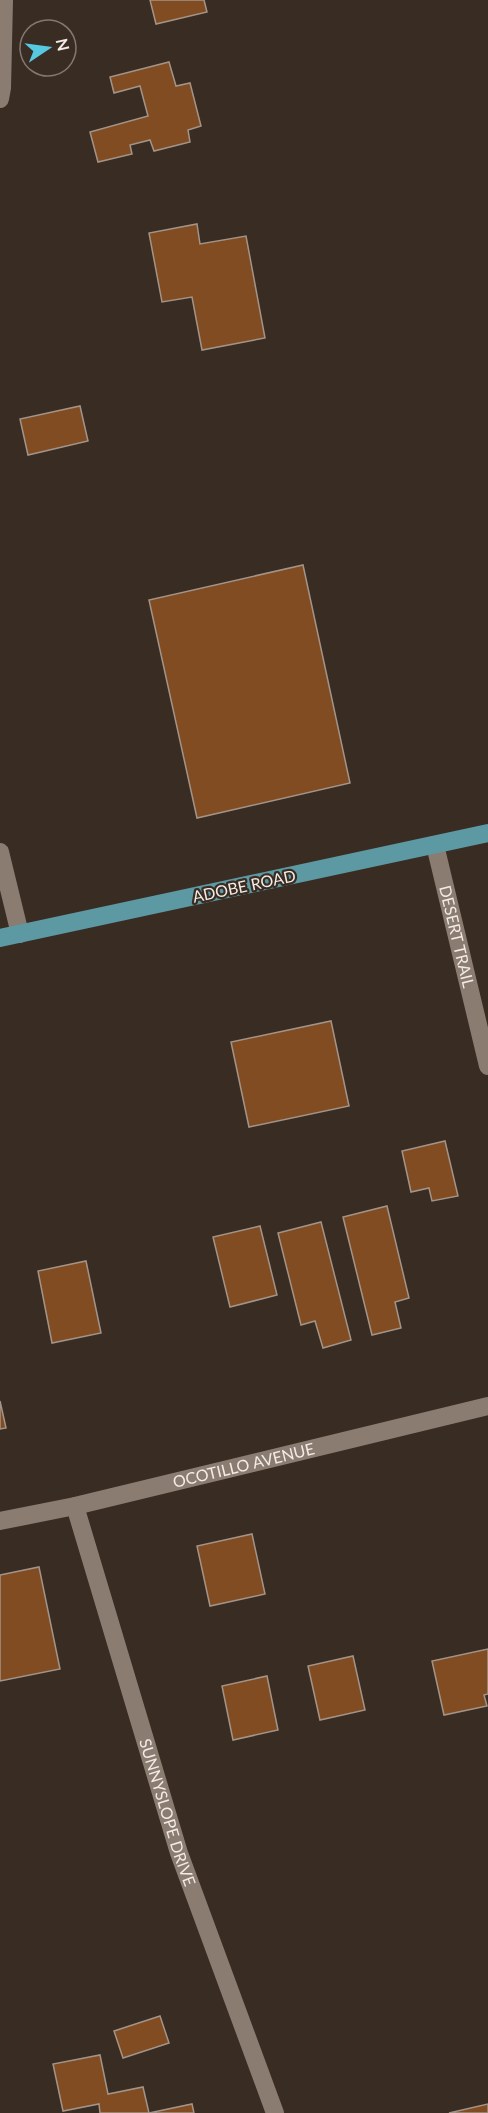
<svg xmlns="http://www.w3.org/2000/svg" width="488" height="2113" viewBox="0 0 488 2113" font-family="Lato,sans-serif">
<rect width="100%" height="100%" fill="#382c23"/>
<g fill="#814c21" stroke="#a39489" stroke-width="1.5">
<path d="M150,0H204L207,12L156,24Z"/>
<path d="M169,62L176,86L190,83L201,126L188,130L190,142L154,151L150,140L130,145L132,154L98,162L90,132L148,116L140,86L114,93L110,77Z"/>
<path d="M197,224L200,244L246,236L265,338L202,350L192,297L162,302L149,233Z"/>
<path d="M80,406L88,441L28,455L20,419Z"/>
<path d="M303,565L350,783L197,818L149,600Z"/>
<path d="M331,1021L349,1106L249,1127L231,1042Z"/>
<path d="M445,1141L458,1196L432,1201L429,1188L411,1192L402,1151Z"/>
<path d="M387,1206L409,1298L395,1302L401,1328L372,1335L343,1217Z"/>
<path d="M321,1222L351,1340L323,1348L315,1321L301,1325L278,1233Z"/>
<path d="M260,1226L277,1295L230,1307L213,1237Z"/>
<path d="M86,1261L101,1333L52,1343L38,1271Z"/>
<path d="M0,1401L6,1428L0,1429Z"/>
<path d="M252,1534L265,1594L210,1606L197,1546Z"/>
<path d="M39,1567L60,1669L0,1681V1575Z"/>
<path d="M488,1649V1694L484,1695L487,1706L444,1715L432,1661Z"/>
<path d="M353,1656L365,1710L320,1720L308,1666Z"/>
<path d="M267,1676L278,1730L233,1740L222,1686Z"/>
<path d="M160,2016L169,2043L123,2058L114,2031Z"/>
<path d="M100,2055L108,2094L143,2087L149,2113H100L99,2104L63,2111L53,2064Z"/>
<path d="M192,2104L194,2113H149Z"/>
<path d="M488,2104V2113H449Z"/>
</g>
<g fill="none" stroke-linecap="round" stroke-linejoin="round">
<g stroke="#8b7c72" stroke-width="18">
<path d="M0,99L2,88L4,0"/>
<path id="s1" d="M435,845L488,1066"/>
<path d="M0,852L20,934"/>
<path id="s2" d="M75,1506L179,1853L275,2113"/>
<path id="s3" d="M0,1521L75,1506L488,1406"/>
</g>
<path stroke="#5c99a3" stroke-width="18" d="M0,938L488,833"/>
</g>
<g text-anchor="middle" stroke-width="4.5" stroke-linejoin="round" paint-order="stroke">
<g font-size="16" fill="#f3ebe5" stroke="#382c23">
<text transform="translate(244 886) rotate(-12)" y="6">ADOBE ROAD</text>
<text dy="6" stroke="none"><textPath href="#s1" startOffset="94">DESERT TRAIL</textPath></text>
<text dy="6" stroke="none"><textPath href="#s3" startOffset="250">OCOTILLO AVENUE</textPath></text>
<text dy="6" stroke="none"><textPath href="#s2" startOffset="320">SUNNYSLOPE DRIVE</textPath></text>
</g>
</g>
<g transform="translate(48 48) rotate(77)"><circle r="28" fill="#382c23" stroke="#837871" stroke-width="1.5"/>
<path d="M0-4.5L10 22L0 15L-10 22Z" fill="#56c9e0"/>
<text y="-9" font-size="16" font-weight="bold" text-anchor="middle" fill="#f3ebe5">N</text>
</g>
</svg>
